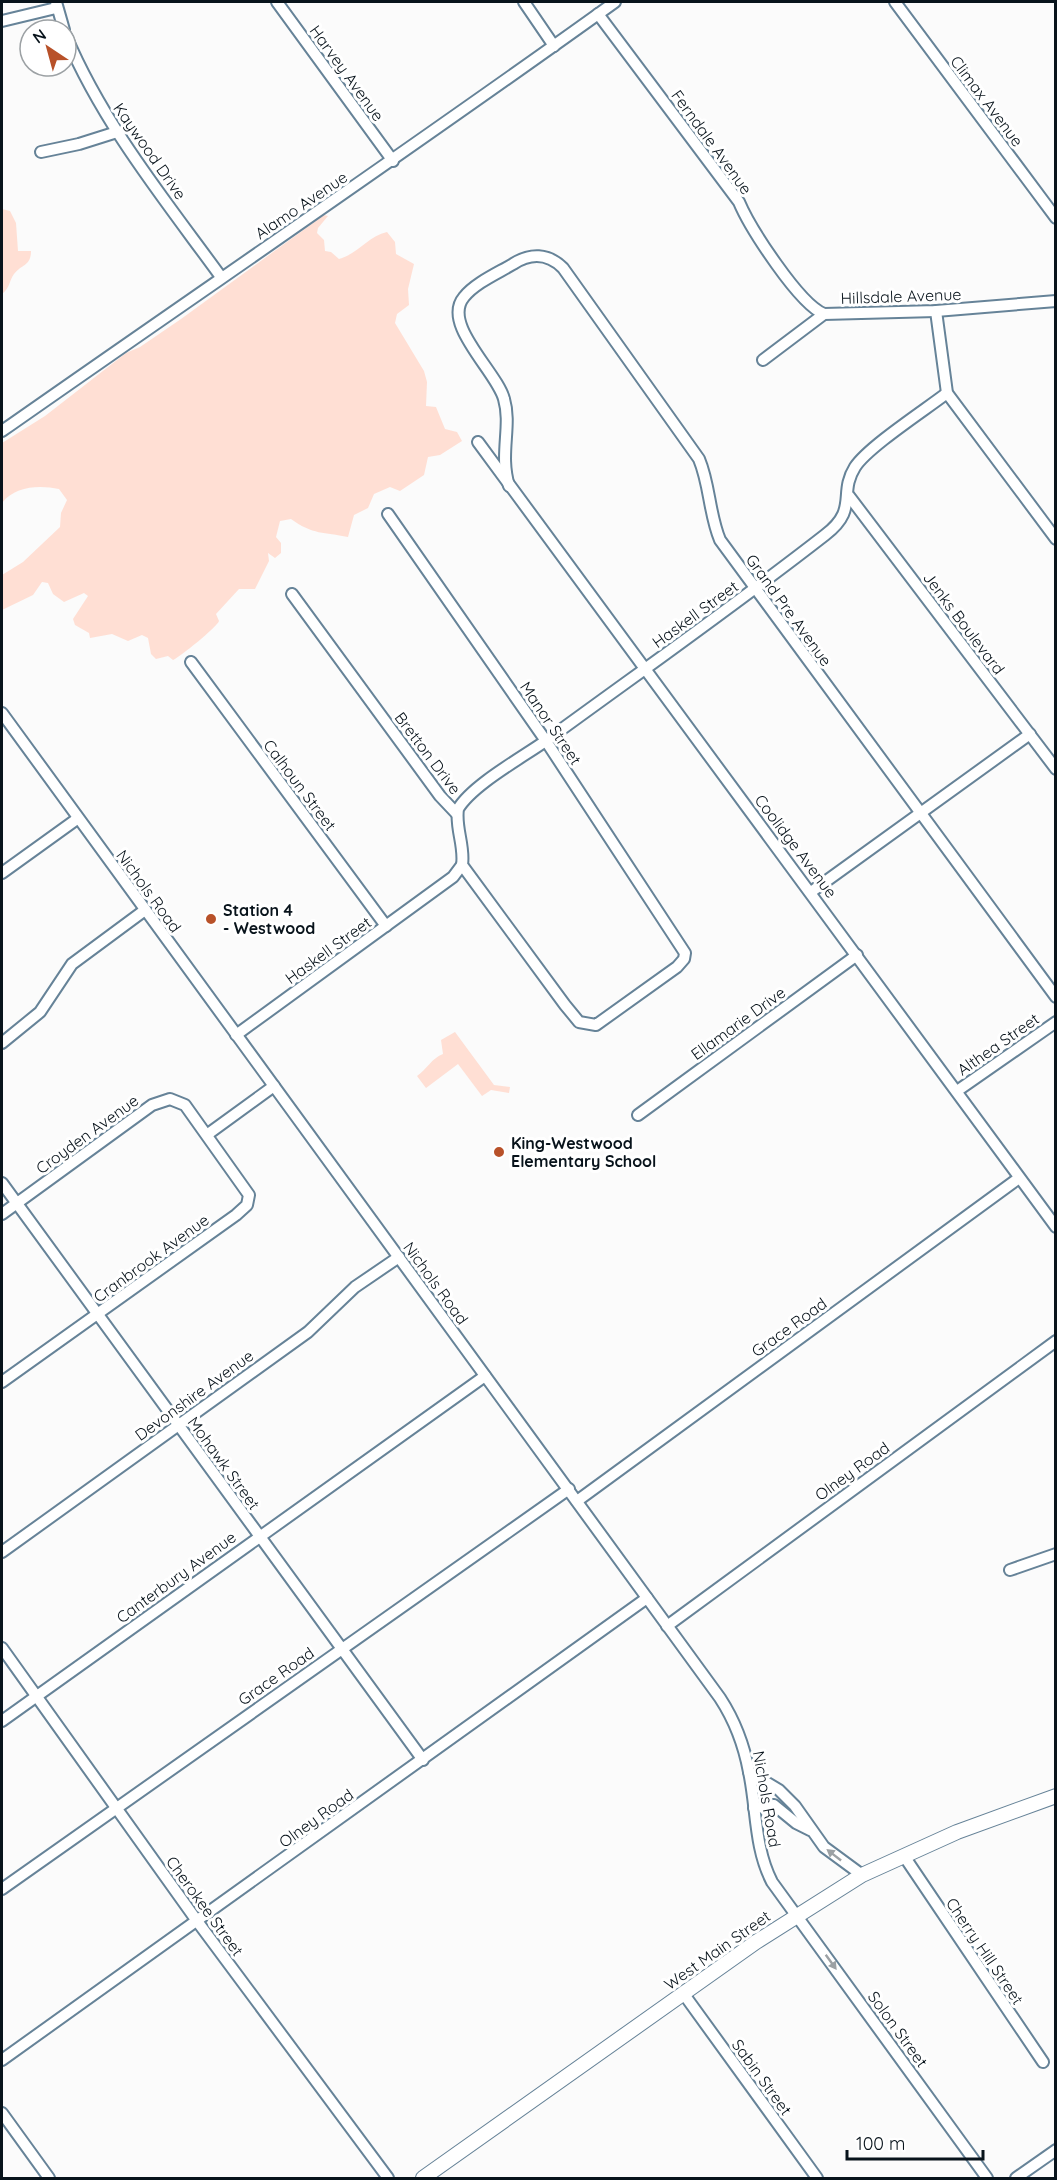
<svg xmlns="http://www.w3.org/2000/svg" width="1057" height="2180" viewBox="0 0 1057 2180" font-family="Quicksand,sans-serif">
<rect width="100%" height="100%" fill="#fbfbfb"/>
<g fill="#ffdfd4">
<path d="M2,209L10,211L16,223L18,251H31C31,266 22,264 14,274C9,281 10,288 2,294Z"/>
<path d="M324,215L328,216L318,228L317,233L324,240L325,251L331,252L339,259C358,254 368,236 387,232L395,242L396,254L414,264L408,289L409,305L397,314L395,323L424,371L427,382L426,406L436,407L445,429L457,432L462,441L440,455L428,457L424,475L400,491L390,487L374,494L368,508L354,515L348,537C324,532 313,535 291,519L280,521L276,537L281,543V553L275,558L268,553L269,561L255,589H239L216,614L219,621C217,627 180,657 173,660L168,656L156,659L151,654L148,638L142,635L128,641L112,634L90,638L89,633L75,625L73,619L88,596L84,593L64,602L53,594L48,583L42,582L33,595L2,610V575L23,562L60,527L61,513L67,500L59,489C39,485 15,486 2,503V443L45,416L126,353L140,347L181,319Z"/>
<path d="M455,1032L494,1085L510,1087L509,1093L491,1090L482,1096L458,1064L426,1088L417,1076C427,1069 432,1058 443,1054L441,1040Z"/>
</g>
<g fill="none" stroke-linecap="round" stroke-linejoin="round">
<g stroke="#668398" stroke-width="14">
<g id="minor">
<path d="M56,2L64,30"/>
<path d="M277,2L393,161"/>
<path d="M524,2L554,46"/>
<path d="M895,2L1056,218"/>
<path d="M598,14L739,202C750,228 799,304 824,314"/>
<path d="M2,21L56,8"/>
<path d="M66,36C103,124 165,200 221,277"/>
<path d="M41,152L79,144L117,132"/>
<path d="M936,311L947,393L1056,539"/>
<path d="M763,360L824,314L936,311L1056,301"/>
<path d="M2,431C206,288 412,148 615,2"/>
<path d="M478,442L1056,1227"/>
<path d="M509,486C499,454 512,426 504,399C497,372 441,324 464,297C475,283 498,273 513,264C530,253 548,253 563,268L699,459C710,485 709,514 720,540L1056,997"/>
<path d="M849,496L1056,769"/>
<path d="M388,514L546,741L685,953L684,959L677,967L596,1025L579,1022L565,1005L462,865C465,846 455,828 458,809C472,785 523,757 547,740C640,672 734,606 825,535C859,509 838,494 855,467C868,447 925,410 947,393"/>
<path d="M292,594L440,796L457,814"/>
<path d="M191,662L386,926"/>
<path d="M2,713L720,1698C735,1721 744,1745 749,1772C757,1809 754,1847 772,1882L987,2178"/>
<path d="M2,873L77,819"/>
<path d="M811,892L1030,734"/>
<path d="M236,1035L453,877L462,865"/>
<path d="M2,1043L40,1012L72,964L145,910"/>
<path d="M957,1091L1056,1022"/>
<path d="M638,1115L857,955"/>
<path d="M208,1134L274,1086"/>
<path d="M2,1183L423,1760"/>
<path d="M2,1214L152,1105L170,1099L185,1105L249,1195L247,1205L236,1215L2,1382"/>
<path d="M577,1501L1019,1178"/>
<path d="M2,1552L308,1332L355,1287L399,1257"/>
<path d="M1010,1570L1056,1554"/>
<path d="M667,1626L1056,1341"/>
<path d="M2,1648L197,1921L388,2178"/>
<path d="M2,1721L485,1376"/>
<path d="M749,1772L779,1790L795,1806L824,1847L862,1875"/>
<path d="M754,1808L774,1805L796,1823L810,1830"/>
<path d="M904,1856L1043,2062"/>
<path d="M2,1889L569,1489"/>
<path d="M683,1993L817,2178"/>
<path d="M2,2060L647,1598"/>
<path d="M2,2113L49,2178"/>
<path d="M1016,2178L1056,2150"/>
</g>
</g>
<g stroke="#668398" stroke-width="16">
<path id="major" d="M423,2178L756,1942L862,1875L957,1832L1056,1796"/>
</g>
<use href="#minor" stroke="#fff" stroke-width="10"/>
<use href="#major" stroke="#fff" stroke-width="14"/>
</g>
<defs><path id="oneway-solid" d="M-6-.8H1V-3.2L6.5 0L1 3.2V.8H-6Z" transform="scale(1.5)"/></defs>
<g fill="#9ca1a4">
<use href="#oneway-solid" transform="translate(834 1855) rotate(-142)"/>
<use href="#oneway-solid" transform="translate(831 1962) rotate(54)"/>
</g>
<g fill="#b85129" stroke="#fff" stroke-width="2">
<circle cx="211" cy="919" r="6"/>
<circle cx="499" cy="1152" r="6"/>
</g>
<g text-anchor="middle" stroke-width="6" stroke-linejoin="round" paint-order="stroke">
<g font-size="16" fill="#08131b" stroke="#fff">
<text transform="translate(347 73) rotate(54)" y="6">Harvey Avenue</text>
<text transform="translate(987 101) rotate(53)" y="6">Climax Avenue</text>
<text transform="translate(712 142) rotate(54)" y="6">Ferndale Avenue</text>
<text transform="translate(150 151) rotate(55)" y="6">Kaywood Drive</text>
<text transform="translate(301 205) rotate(-34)" y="6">Alamo Avenue</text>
<text transform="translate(901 296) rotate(-2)" y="6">Hillsdale Avenue</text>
<text transform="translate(789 610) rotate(54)" y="6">Grand Pre Avenue</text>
<text transform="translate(695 614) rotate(-36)" y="6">Haskell Street</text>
<text transform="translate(964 623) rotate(53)" y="6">Jenks Boulevard</text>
<text transform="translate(551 723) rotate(56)" y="6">Manor Street</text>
<text transform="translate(428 753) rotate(53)" y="6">Bretton Drive</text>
<text transform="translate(300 785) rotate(53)" y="6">Calhoun Street</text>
<text transform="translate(796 846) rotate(53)" y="6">Coolidge Avenue</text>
<text transform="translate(149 891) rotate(54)" y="6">Nichols Road</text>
<text transform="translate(328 950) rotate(-36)" y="6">Haskell Street</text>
<text transform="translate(738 1023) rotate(-36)" y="6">Ellamarie Drive</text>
<text transform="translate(998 1044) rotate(-35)" y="6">Althea Street</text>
<text transform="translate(87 1134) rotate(-36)" y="6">Croyden Avenue</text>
<text transform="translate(151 1258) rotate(-36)" y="6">Cranbrook Avenue</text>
<text transform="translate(436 1283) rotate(54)" y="6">Nichols Road</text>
<text transform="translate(789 1327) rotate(-36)" y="6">Grace Road</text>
<text transform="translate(194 1395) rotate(-36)" y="6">Devonshire Avenue</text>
<text transform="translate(224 1463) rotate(54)" y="6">Mohawk Street</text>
<text transform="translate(852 1471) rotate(-36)" y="6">Olney Road</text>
<text transform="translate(176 1577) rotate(-36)" y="6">Canterbury Avenue</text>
<text transform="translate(276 1676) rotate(-35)" y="6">Grace Road</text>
<text transform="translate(767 1799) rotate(80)" y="6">Nichols Road</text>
<text transform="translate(316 1818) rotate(-36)" y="6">Olney Road</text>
<text transform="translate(205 1906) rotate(54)" y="6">Cherokee Street</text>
<text transform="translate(717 1950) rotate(-35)" y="6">West Main Street</text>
<text transform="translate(985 1951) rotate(56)" y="6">Cherry Hill Street</text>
<text transform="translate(898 2029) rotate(54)" y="6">Solon Street</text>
<text transform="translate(762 2077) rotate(54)" y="6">Sabin Street</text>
</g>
<g font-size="16" font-weight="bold" fill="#08131b" stroke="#fff" text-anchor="start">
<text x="223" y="916">Station 4<tspan x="223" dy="18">- Westwood</tspan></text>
<text x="511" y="1149">King-Westwood<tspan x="511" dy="18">Elementary School</tspan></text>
</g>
</g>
<rect width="1057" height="2180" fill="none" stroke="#08131b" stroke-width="6"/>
<g transform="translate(48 48) rotate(324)"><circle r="28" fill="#ffffff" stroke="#9ca1a4" stroke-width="1.5"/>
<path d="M0-4.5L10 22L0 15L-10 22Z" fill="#b85129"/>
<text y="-9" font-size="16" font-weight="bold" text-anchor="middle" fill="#08131b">N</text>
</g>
<path d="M847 2150v9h136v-9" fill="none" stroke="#08131b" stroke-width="3"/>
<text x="856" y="2150" font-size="18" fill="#08131b" stroke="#ffffff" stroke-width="4.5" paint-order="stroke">100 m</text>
</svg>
